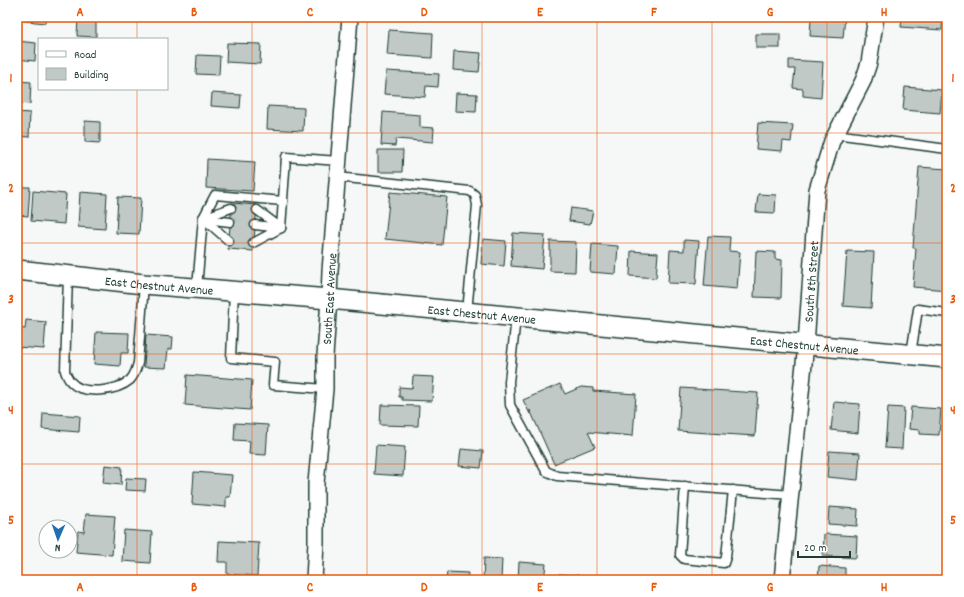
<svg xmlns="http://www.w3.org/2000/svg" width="964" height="597" viewBox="0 0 964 597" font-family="Dekko,sans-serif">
<rect width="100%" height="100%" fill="#f6f7f7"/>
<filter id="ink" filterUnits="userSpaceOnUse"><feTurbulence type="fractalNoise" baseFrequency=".025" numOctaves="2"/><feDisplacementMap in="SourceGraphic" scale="8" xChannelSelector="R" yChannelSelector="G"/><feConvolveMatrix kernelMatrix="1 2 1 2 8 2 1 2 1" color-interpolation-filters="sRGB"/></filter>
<g filter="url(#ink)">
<g fill="#c0c9c6" stroke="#1f3d34">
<path d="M17,17H46L45,23L17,20Z"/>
<path d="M811,17H845L843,38L810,36Z"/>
<path d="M902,17H943L942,30L901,27Z"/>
<path d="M78,18L96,19V37L77,36Z"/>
<path d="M389,30L433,33L432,58L387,55Z"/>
<rect x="756" y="34" width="24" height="14"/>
<path d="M17,41L36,43L35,61L17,59Z"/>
<path d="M227,43L261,44L260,64L226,62Z"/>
<path d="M454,51L481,53L479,72L453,70Z"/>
<path d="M197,55L220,56L219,75L196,74Z"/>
<path d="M789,60L823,62L821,98L803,96V89L793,88L795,69H789Z"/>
<path d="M386,71L439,74L438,87L426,86L425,97L384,94Z"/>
<path d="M17,81L31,82L30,104L17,103Z"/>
<path d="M905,87L942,90L940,113L903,110Z"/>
<path d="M212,93L241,95L240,108L211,106Z"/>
<path d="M456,93L477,94L476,112L455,111Z"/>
<path d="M268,106L304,108L303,131L267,129Z"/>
<path d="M17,112L30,113L29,137L17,136Z"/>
<path d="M383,112L420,115V127L434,128L433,142L396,139L395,146L381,145Z"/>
<path d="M85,121L100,122V143L85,142Z"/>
<path d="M758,123L793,125L791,142L783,141L782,151L756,149Z"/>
<path d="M378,150H403L402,172H378Z"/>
<path d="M207,159L255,162L253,191L206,188Z"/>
<path d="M919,167L947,169V290L913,287L916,248H913Z"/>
<path d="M18,187H30L28,216L17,215Z"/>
<path d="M33,191L66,194L64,224L31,221Z"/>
<path d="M80,192L107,194L105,229L78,227Z"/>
<path d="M390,192L447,197L442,245L385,239Z"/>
<path d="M758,194L776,195L775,213L756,212Z"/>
<path d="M118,197L141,198L139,234L116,233Z"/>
<path d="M232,203L257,205L253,251L228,249Z"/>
<path d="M571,208L593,211L590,224L569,221Z"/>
<path d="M513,233L545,235L542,269L511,266Z"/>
<path d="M708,236L730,237L729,251L740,252L737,289L704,286Z"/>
<path d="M483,239L506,241L504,266L481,264Z"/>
<path d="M684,240L699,241L696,284L668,283L670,250L684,251Z"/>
<path d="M550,241L576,242L575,272L550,271Z"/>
<path d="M592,244L618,246L616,274L590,272Z"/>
<path d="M631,251L658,253L656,278L630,276Z"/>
<path d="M756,251L775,252V259L782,260L781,298L754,297Z"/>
<path d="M847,251L874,252L871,308L843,306Z"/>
<path d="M26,320L46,322L44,349L17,347V328L25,329Z"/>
<path d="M96,332L129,333L128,353H121L120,366L94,364Z"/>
<path d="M146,335L173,337L172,349H168L166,368L144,367Z"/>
<path d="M187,375L252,380L250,410L185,405Z"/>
<path d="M413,376L434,377L432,401L402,400V397H399V387L412,388Z"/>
<path d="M560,384L565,394L581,387L593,388V391L636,394L633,436L588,432L595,447L554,464L530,410V414L523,400Z"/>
<path d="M681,388L758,393L755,436L678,431Z"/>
<path d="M834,402L860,404L858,433L831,430Z"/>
<path d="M381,405L419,406L418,426L380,425Z"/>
<path d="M888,407L904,408L902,449L885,448Z"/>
<path d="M911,407L941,409L939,435L920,434V430L909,429Z"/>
<path d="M43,413L80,416L79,432L42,429Z"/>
<path d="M235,423L268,425L266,455L249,454L250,441L234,440Z"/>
<path d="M376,445L405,447L403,476L374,474Z"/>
<path d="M947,446V495H945Z"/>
<path d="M461,449L483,451L481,468L459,466Z"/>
<path d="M829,451L860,453L858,480L827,477Z"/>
<path d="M105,465L122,467L121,485L103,483Z"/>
<path d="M194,472L232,475L230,497H226V507L192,504Z"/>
<path d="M126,478L146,479L145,491L125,490Z"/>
<path d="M829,507L858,509L857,526L828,524Z"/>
<path d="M86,514L115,516L112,555L76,552L78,531L84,532Z"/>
<path d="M124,530L152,532L150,563L122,561Z"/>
<path d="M824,534L857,536L856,558L823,556Z"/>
<path d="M219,541L259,543L257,576L227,574V562H218Z"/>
<path d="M484,558L502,559L501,580H483Z"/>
<path d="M519,562L546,564L544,580H518Z"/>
<path d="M819,566L845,568V580H818Z"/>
<path d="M447,572L468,573L467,580H446Z"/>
<path d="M559,574L578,575V580H558Z"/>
</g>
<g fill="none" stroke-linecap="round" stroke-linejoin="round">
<g stroke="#1f3d34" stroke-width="11">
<g id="service">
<path d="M835,134L947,149"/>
<path d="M337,177L470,191L475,195L477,205L467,312"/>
<path d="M257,210L281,228"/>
<path d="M203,218L229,241"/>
<path d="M203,218L231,208"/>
<path d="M205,219L230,222"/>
<path d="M255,225L280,228"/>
<path d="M281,228L286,157L338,161"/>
<path d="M253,243L281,228"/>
<path d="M68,276L65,371C66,374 68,379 71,382C83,396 117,391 130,380C135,375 136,370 138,363L144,284"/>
<path d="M197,288L203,218L215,195L283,201"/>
<path d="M234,291L231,358L275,362L273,385L325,389"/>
<path d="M516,317L509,382L510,405L546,471L557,476L791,495"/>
<path d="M911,354L918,309L947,313"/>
<path d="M685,486L680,555L684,559L724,563L726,557L733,490"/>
</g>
</g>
<g stroke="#1f3d34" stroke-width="18">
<g id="minor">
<path id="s1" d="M314,580L316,542V483L325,389V356L329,299L330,271L350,17"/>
<path id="s2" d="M782,580L806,344L817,190L832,141L863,81L869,63L876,17"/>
</g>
</g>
<g stroke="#1f3d34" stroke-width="22">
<g id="tertiary">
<path id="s3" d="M17,270L144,284L329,299L947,358"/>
</g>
</g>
<use href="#service" stroke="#fff" stroke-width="8"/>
<use href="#minor" stroke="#fff" stroke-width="15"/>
<use href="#tertiary" stroke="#fff" stroke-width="19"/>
</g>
</g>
<path fill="none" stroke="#e8590c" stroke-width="1" stroke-opacity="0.55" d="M137,17V39M252,17V580M367,17V580M482,17V580M597,17V580M712,17V580M827,17V580M137,89V580M17,133H947M17,243H947M17,354H947M17,464H947"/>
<g text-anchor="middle" stroke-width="3" stroke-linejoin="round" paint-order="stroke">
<g font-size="13" fill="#1f3d34" stroke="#fff">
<text dy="5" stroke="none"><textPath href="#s2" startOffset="300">South 8th Street</textPath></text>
<text dy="5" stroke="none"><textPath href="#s3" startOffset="143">East Chestnut Avenue</textPath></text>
<text dy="5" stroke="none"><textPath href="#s1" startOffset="282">South East Avenue</textPath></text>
<text dy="5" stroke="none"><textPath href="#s3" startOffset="467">East Chestnut Avenue</textPath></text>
<text dy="5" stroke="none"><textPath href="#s3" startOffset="791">East Chestnut Avenue</textPath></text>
</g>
</g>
<rect width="964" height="597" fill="none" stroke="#fff" stroke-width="44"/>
<rect x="38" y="38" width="130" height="52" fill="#ffffff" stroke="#a5b1ae"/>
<rect x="46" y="51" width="20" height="6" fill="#ffffff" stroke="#a5b1ae"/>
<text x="74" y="58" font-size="12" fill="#1f3d34">Road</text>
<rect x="46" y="68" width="20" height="12" fill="#c0c9c6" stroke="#a5b1ae"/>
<text x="74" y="78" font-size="12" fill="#1f3d34">Building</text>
<g transform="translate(58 539) rotate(182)"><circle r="19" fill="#ffffff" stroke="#a5b1ae"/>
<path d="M0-3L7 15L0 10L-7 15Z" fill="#1f6fb2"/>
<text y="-6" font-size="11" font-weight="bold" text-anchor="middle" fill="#1f3d34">N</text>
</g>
<path d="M798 551v6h52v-6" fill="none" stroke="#1f3d34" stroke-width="2"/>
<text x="804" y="551" font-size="12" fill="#1f3d34" stroke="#ffffff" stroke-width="3" paint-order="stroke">20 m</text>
<rect x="22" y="22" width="920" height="553" fill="none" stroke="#e8590c" stroke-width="1.5"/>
<g font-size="13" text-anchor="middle" font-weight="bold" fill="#e8590c">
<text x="80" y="16">A</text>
<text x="194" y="16">B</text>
<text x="310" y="16">C</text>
<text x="424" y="16">D</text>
<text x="540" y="16">E</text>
<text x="654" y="16">F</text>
<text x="770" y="16">G</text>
<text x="884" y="16">H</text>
<text x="11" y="82">1</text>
<text x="953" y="82">1</text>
<text x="11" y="192">2</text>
<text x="953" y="192">2</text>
<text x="11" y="303">3</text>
<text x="953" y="303">3</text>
<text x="11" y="414">4</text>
<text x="953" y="414">4</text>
<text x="11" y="524">5</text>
<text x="953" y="524">5</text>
<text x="80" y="591">A</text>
<text x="194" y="591">B</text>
<text x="310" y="591">C</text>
<text x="424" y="591">D</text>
<text x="540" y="591">E</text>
<text x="654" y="591">F</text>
<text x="770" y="591">G</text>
<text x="884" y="591">H</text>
</g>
</svg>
